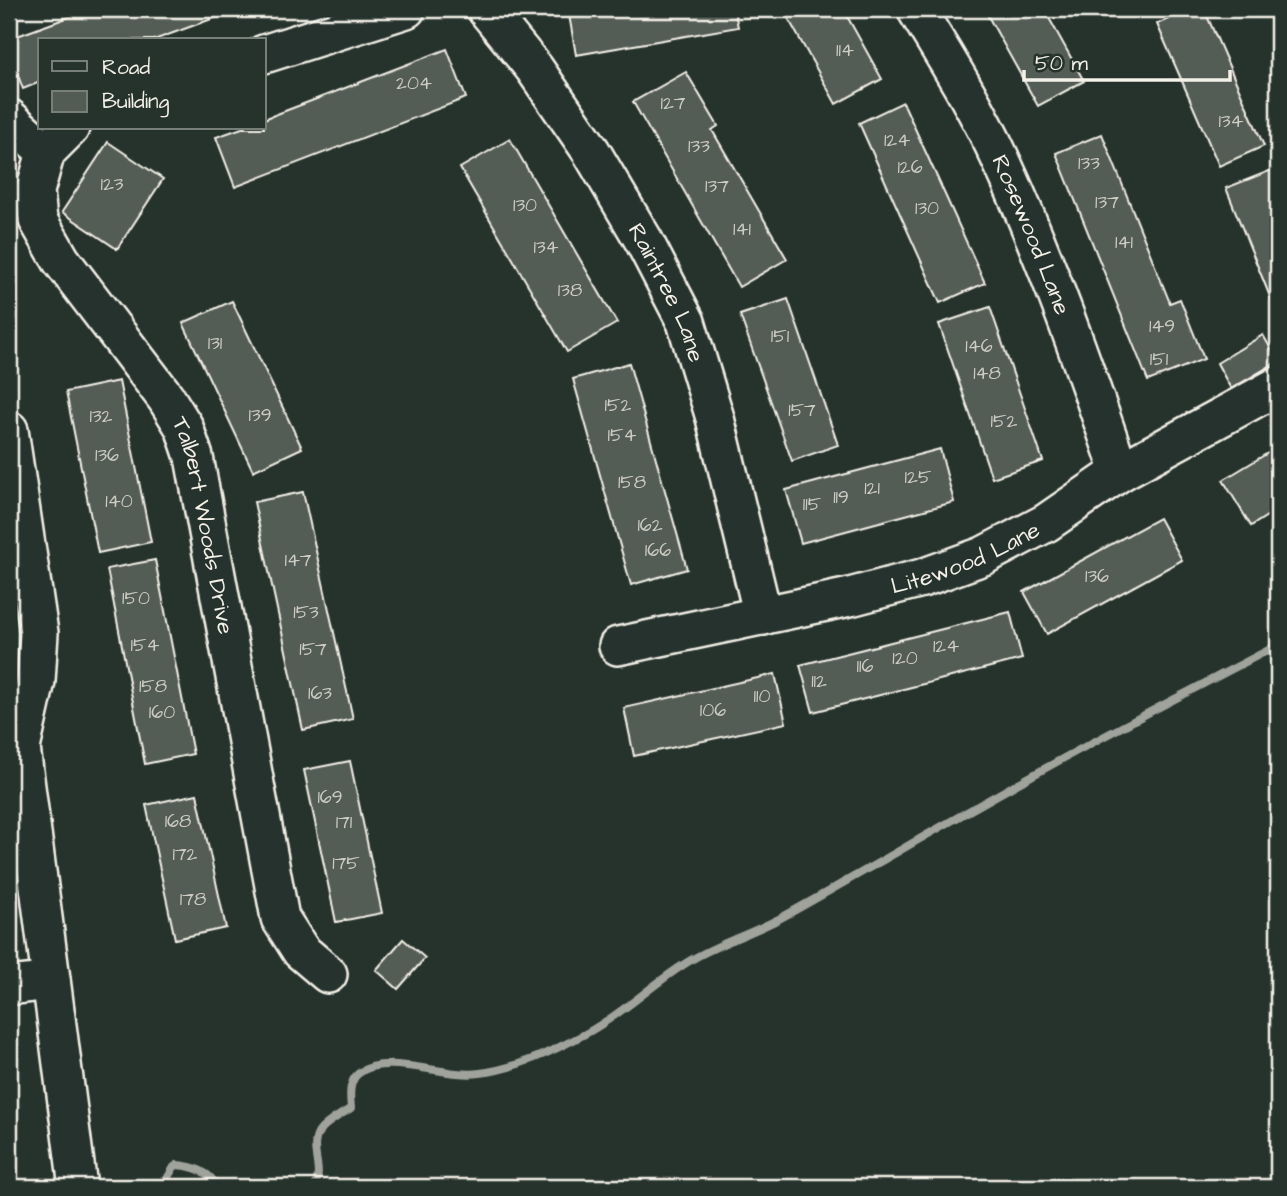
<svg xmlns="http://www.w3.org/2000/svg" width="1287" height="1196" viewBox="0 0 1287 1196" font-family="'Architects Daughter',sans-serif">
<rect width="100%" height="100%" fill="#26332d"/>
<filter id="ink" filterUnits="userSpaceOnUse"><feTurbulence type="fractalNoise" baseFrequency=".0143" numOctaves="2"/><feDisplacementMap in="SourceGraphic" scale="14" xChannelSelector="R" yChannelSelector="G"/><feConvolveMatrix kernelMatrix="1 2 1 2 8 2 1 2 1" color-interpolation-filters="sRGB"/></filter>
<g filter="url(#ink)">
<g fill="none" stroke-linecap="round" stroke-linejoin="round">
<g stroke="#9fa39b" stroke-width="8">
<path d="M162,1187L174,1167L177,1165C193,1166 211,1172 217,1187"/>
<path d="M314,1187C325,1170 308,1149 319,1132C326,1122 341,1115 351,1108C350,1097 348,1081 359,1073C386,1052 444,1078 480,1073C518,1068 551,1052 585,1034C623,1014 654,982 691,960C721,942 757,932 788,914C888,858 987,799 1088,745C1151,711 1215,678 1278,645"/>
</g>
</g>
<g fill="#525c55" stroke="#f4f1e8" stroke-width="2">
<path d="M91,9H239L154,40H40V82L23,89L9,51V39Z"/>
<path d="M568,9H734L738,27L576,55Z"/>
<path d="M783,9H843L882,79L836,104Z"/>
<path d="M984,9H1044L1084,81L1038,106Z"/>
<path d="M1191,9H1204L1264,146L1219,166L1157,24Z"/>
<path d="M447,49L466,98L235,187L216,137L242,128H264V119Z"/>
<path d="M686,72L718,126L712,130L787,259L739,287L633,102Z"/>
<path d="M903,102L985,283L940,303L859,123Z"/>
<path d="M1102,134L1170,303L1180,299L1204,359L1148,381L1056,153Z"/>
<path d="M510,139L617,323L567,352L460,168Z"/>
<path d="M108,142L163,179L117,249L62,212Z"/>
<path d="M1277,168L1278,171L1277,314L1226,188Z"/>
<path d="M788,299L838,445L792,461L740,315Z"/>
<path d="M232,301L302,448L253,471L183,323Z"/>
<path d="M990,307L1043,461L992,478L939,324Z"/>
<path d="M1263,335L1278,361L1231,389L1217,363Z"/>
<path d="M629,363L687,569L631,585L573,379Z"/>
<path d="M119,381L151,542L98,553L66,392Z"/>
<path d="M1278,447V509L1251,526L1223,480Z"/>
<path d="M940,449L954,502L801,543L786,490Z"/>
<path d="M303,492L353,719L303,730L254,502Z"/>
<path d="M1159,518L1182,560L1047,634L1024,592Z"/>
<path d="M155,560L193,754L145,764L107,569Z"/>
<path d="M1010,612L1022,659L813,712L800,665Z"/>
<path d="M775,674L786,723L634,756L624,708Z"/>
<path d="M350,761L382,913L336,922L304,770Z"/>
<path d="M197,794L226,928L175,939L146,805Z"/>
<path d="M403,939L425,958L398,989L376,970Z"/>
</g>
<g fill="none" stroke-linecap="round" stroke-linejoin="round">
<g stroke="#f4f1e8" stroke-width="42">
<g id="minor">
<path id="s1" d="M486,9L534,68L591,151L644,241L686,322L715,418L763,616"/>
<path id="s2" d="M916,9C945,57 976,106 1000,158C1047,260 1084,366 1120,472"/>
<path d="M264,54L406,9"/>
<path id="s3" d="M9,118L46,152L35,191L38,220L61,260L166,398L184,427L194,457L280,918L301,951L328,974"/>
<path d="M46,152L70,128"/>
<path d="M9,430L39,633L36,681L21,748L78,1187"/>
<path id="s4" d="M618,646L850,597L922,578L983,556L1046,523L1120,472L1278,386"/>
<path d="M9,986L51,981"/>
</g>
</g>
<use href="#minor" stroke="#26332d" stroke-width="37"/>
</g>
</g>
<g text-anchor="middle" stroke-width="7" stroke-linejoin="round" paint-order="stroke">
<g font-size="19" fill="#ccccc3">
<text x="845" y="56">114</text>
<text x="414" y="89">204</text>
<text x="673" y="109">127</text>
<text x="1231" y="127">134</text>
<text x="897" y="146">124</text>
<text x="699" y="152">133</text>
<text x="1089" y="169">133</text>
<text x="910" y="173">126</text>
<text x="112" y="190">123</text>
<text x="717" y="192">137</text>
<text x="1107" y="208">137</text>
<text x="525" y="211">130</text>
<text x="927" y="214">130</text>
<text x="742" y="235">141</text>
<text x="1124" y="248">141</text>
<text x="546" y="253">134</text>
<text x="570" y="296">138</text>
<text x="1162" y="332">149</text>
<text x="780" y="342">151</text>
<text x="215" y="349">131</text>
<text x="979" y="352">146</text>
<text x="1159" y="365">151</text>
<text x="987" y="379">148</text>
<text x="618" y="411">152</text>
<text x="802" y="416">157</text>
<text x="260" y="421">139</text>
<text x="101" y="422">132</text>
<text x="1004" y="427">152</text>
<text x="622" y="441">154</text>
<text x="107" y="461">136</text>
<text x="918" y="483">125</text>
<text x="632" y="488">158</text>
<text x="872" y="494">121</text>
<text x="841" y="503">119</text>
<text x="119" y="507">140</text>
<text x="812" y="510">115</text>
<text x="650" y="531">162</text>
<text x="658" y="556">166</text>
<text x="298" y="566">147</text>
<text x="1097" y="582">136</text>
<text x="136" y="604">150</text>
<text x="306" y="618">153</text>
<text x="145" y="651">154</text>
<text x="946" y="652">124</text>
<text x="313" y="655">157</text>
<text x="905" y="664">120</text>
<text x="865" y="672">116</text>
<text x="819" y="687">112</text>
<text x="153" y="692">158</text>
<text x="320" y="699">163</text>
<text x="762" y="702">110</text>
<text x="713" y="716">106</text>
<text x="162" y="718">160</text>
<text x="330" y="803">169</text>
<text x="178" y="827">168</text>
<text x="344" y="828">171</text>
<text x="185" y="860">172</text>
<text x="346" y="869">175</text>
<text x="193" y="905">178</text>
</g>
<g font-size="23" fill="#f4f1e8" stroke="#26332d">
<text dy="8" stroke="none"><textPath href="#s2" startOffset="254">Rosewood Lane</textPath></text>
<text dy="8" stroke="none"><textPath href="#s1" startOffset="338">Raintree Lane</textPath></text>
<text dy="8" stroke="none"><textPath href="#s3" startOffset="474">Talbert Woods Drive</textPath></text>
<text dy="8" stroke="none"><textPath href="#s4" startOffset="359">Litewood Lane</textPath></text>
</g>
</g>
<rect width="1287" height="1196" fill="none" stroke="#26332d" stroke-width="35"/>
<rect x="18" y="18" width="1252" height="1161" fill="none" stroke="#f4f1e8" stroke-width="2.5" filter="url(#ink)"/>
<rect x="38" y="38" width="228" height="91" fill="#26332d" stroke="#787f78" stroke-width="2"/>
<rect x="52" y="61" width="35" height="10" fill="#26332d" stroke="#787f78" stroke-width="2"/>
<text x="102" y="74" font-size="21" fill="#f4f1e8">Road</text>
<rect x="52" y="91" width="35" height="21" fill="#525c55" stroke="#787f78" stroke-width="2"/>
<text x="102" y="108" font-size="21" fill="#f4f1e8">Building</text>
<path d="M1024 70v10h206v-10" fill="none" stroke="#f4f1e8" stroke-width="3.5"/>
<text x="1035" y="70" font-size="21" fill="#f4f1e8" stroke="#26332d" stroke-width="5" paint-order="stroke">50 m</text>
</svg>
